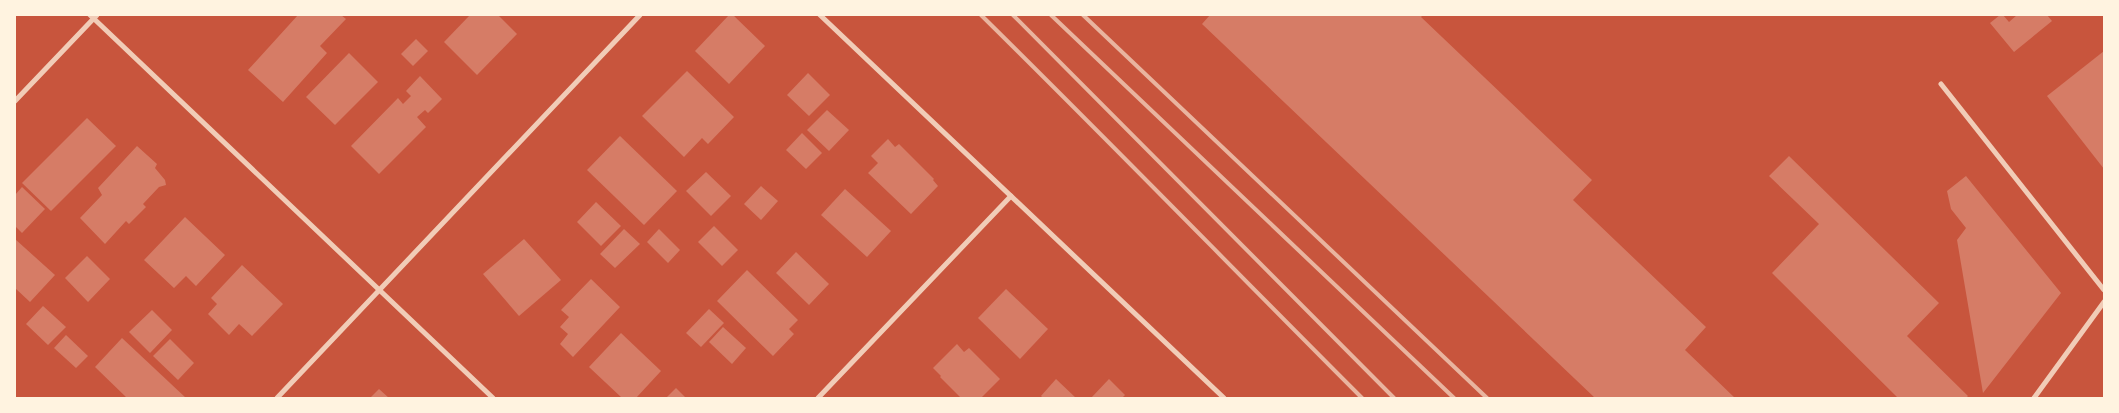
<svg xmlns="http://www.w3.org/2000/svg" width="2119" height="413" viewBox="0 0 2119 413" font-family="Lora,serif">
<rect width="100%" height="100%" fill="#c8553d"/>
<g fill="#d67c66">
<path d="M298,15H341L346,19L320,46L327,53L283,102L248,70Z"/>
<path d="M470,15H498L517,34L477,75L444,42Z"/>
<path d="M729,15H733L765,46L729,84L695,51Z"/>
<path d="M1210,15H1423L1421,17L1592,180L1573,200L1706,327L1685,350L1735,398H1595L1202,24Z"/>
<path d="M2000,15H2003L2009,22L2017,15H2047L2052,21L2014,52L1990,23Z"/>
<path d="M416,39L428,51L413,66L401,54Z"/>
<path d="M2104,51V169L2047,96Z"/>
<path d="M349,53L378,82L335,125L306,97Z"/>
<path d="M687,71L734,117L708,144L702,138L684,157L642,116Z"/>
<path d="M808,73L830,95L809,116L787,95Z"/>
<path d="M420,76L442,99L428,113L425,110L417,117L426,127L379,174L351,146L398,98L403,104L411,96L406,91Z"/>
<path d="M827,110L849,130L829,151L807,130Z"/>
<path d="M87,118L116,146L51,211L22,183Z"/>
<path d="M802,133L822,153L806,169L786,150Z"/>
<path d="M620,136L677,191L644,225L587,170Z"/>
<path d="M888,139L895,147L899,144L934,179L933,180L938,186L911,214L868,173L878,163L871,156Z"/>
<path d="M137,146L157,164L155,168L165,180L166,185L159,187L143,204L146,207L129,224L126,221L105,244L80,218L102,195L98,188Z"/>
<path d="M1789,156L1939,303L1907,336L1968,396L1966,398H1898L1772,273L1819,224L1769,176Z"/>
<path d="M706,172L731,196L711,216L686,191Z"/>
<path d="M1966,176L2061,293L1983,393L1957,240L1966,228L1951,209L1947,191Z"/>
<path d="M761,186L778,201L761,220L744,204Z"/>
<path d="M22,187L45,209L22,233L15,226V195Z"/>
<path d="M845,189L891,231L867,257L821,215Z"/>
<path d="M596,202L621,226L601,246L577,222Z"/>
<path d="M185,217L225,255L196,286L186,276L174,288L144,260Z"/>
<path d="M714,226L738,250L722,266L698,242Z"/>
<path d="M624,229L640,244L615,268L600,254Z"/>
<path d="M659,229L680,250L668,263L647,242Z"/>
<path d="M15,239L55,275L30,302L15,288Z"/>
<path d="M524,239L561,280L519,316L483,274Z"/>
<path d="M796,252L829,284L809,305L776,273Z"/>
<path d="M87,256L110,279L88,302L65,278Z"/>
<path d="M242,265L283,304L252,336L239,324L229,335L208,314L217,304L211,298Z"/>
<path d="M747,270L798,320L789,329L794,334L773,356L717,301Z"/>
<path d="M591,279L620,307L573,357L560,344L568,334L560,327L569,317L561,310Z"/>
<path d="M1006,289L1048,329L1020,359L978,318Z"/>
<path d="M43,306L66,327L48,345L26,324Z"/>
<path d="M709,309L724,323L701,347L686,333Z"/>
<path d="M152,310L172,330L150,353L129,332Z"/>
<path d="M723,327L746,348L732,364L709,342Z"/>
<path d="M621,333L661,371L636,398H622L589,367Z"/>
<path d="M66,335L88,356L76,368L54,348Z"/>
<path d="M122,338L186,398H127L95,367Z"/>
<path d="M170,339L194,363L178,380L153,356Z"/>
<path d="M957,344L964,352L969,348L1000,379L981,398H961L940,377L941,376L933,368Z"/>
<path d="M1056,379L1076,398H1043L1041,396Z"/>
<path d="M1109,379L1125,395L1122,398H1091Z"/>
<path d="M676,388L686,398H666Z"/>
<path d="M379,389L389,398H370Z"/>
</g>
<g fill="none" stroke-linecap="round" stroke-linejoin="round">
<g stroke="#f1ccb7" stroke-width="5">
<path d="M90,15L493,398"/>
<path d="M820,15L1224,398"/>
<path d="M1941,84L2104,290"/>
<path d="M15,101L97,15"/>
<path d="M277,398L640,15"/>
<path d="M818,398L1011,196"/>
<path d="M2034,398L2104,302"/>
</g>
<g stroke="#e9b49f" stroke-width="4">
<path d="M981,15C1109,141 1235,271 1362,398"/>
<path d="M1013,15L1394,398"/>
<path d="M1051,15L1454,398"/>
<path d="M1083,15L1487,398"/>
</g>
</g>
<rect width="2119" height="413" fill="none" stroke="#fff3e0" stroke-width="32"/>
</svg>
